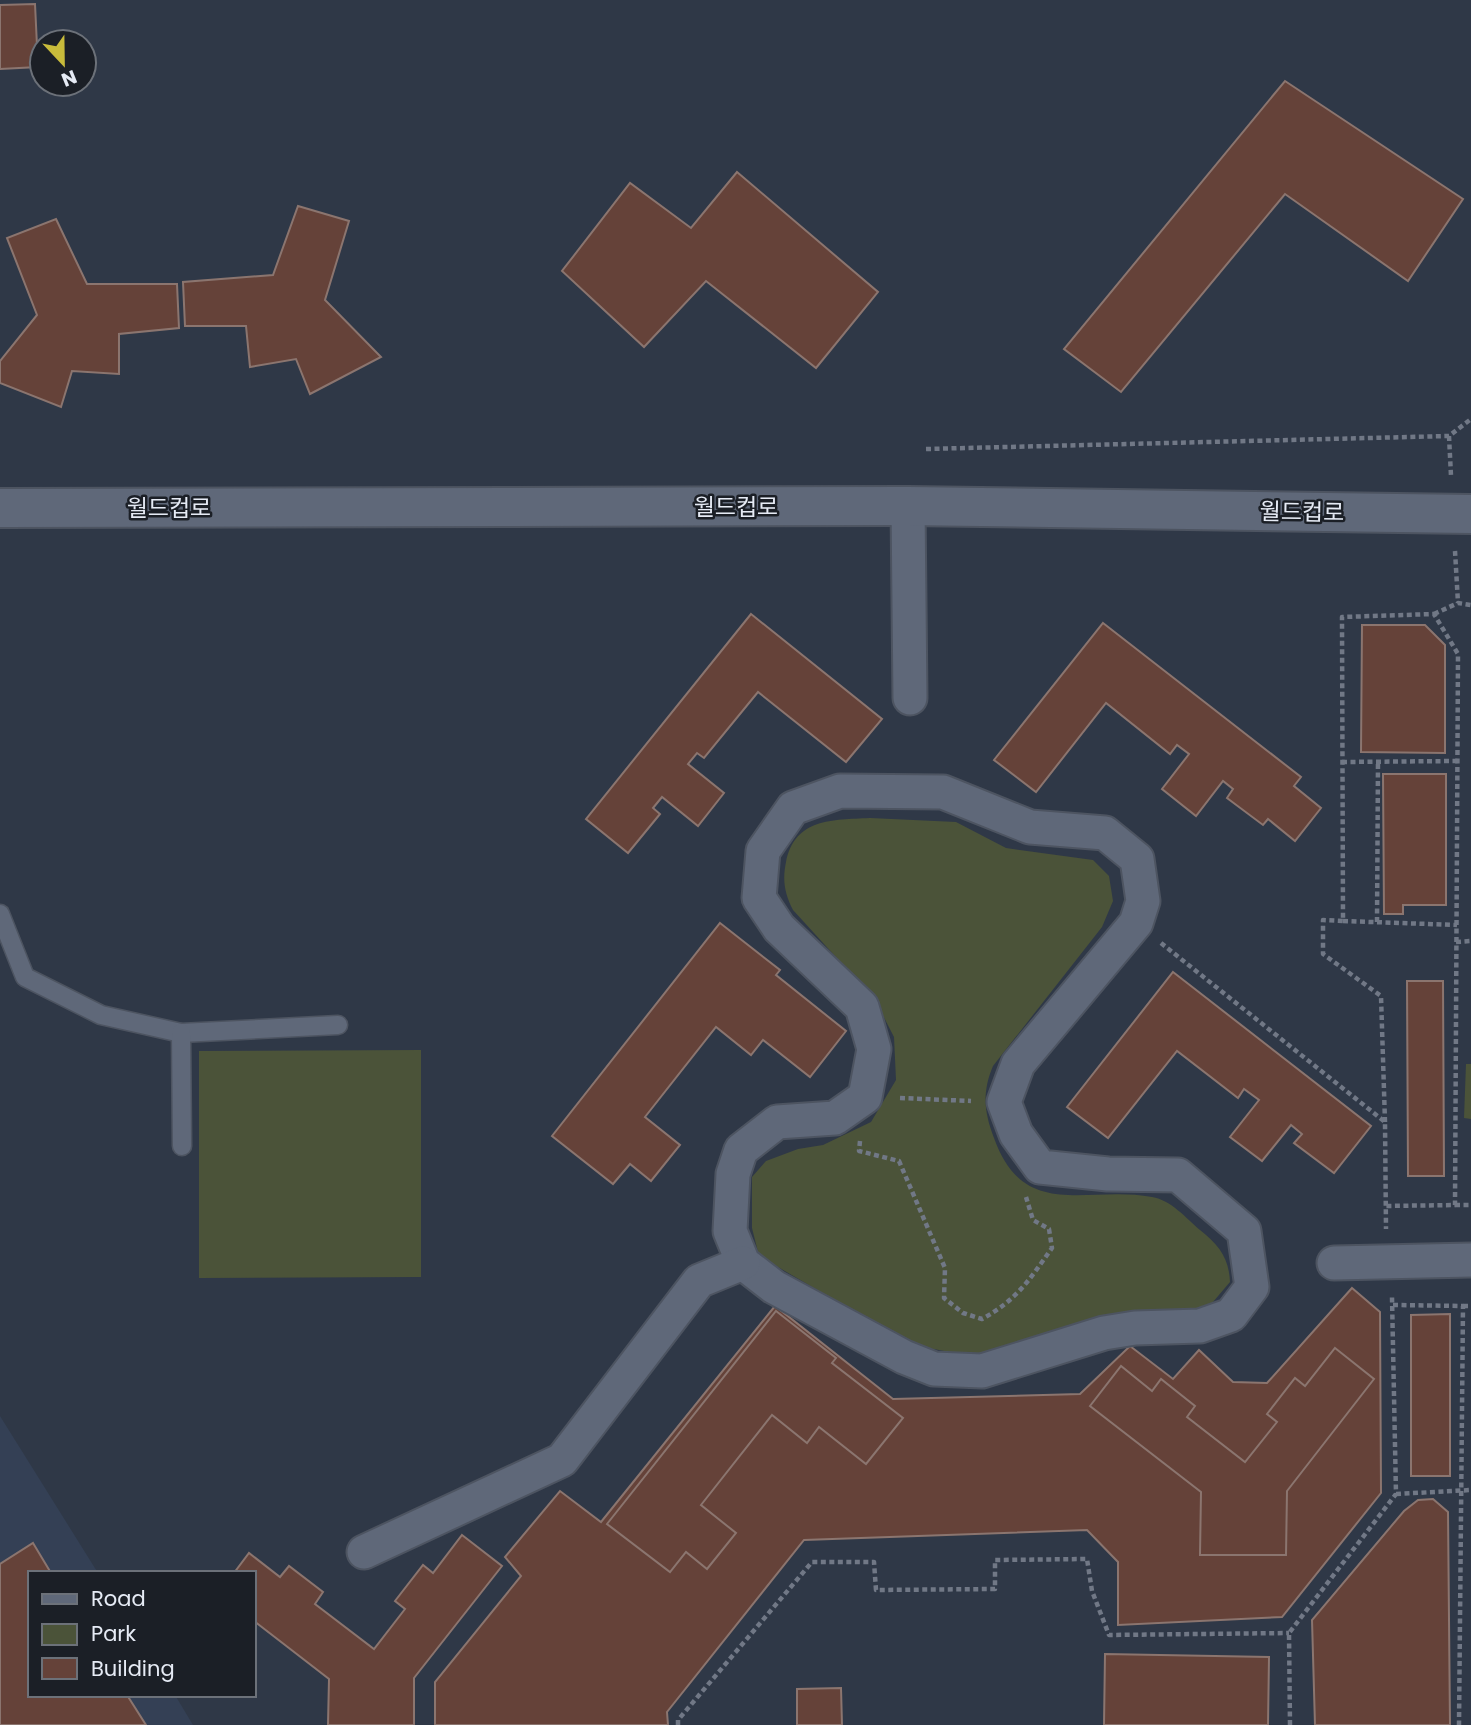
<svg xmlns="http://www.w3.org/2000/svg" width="1471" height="1725" viewBox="0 0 1471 1725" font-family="Poppins,'Noto Sans KR',sans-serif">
<rect width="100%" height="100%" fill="#2f3847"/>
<path fill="#344055" d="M0,1416L98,1573H30V1695H175L193,1725H0Z"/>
<g fill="#4b5339">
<path d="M870,818L956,822L1006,848L1093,860L1109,876L1113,901L1102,927L993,1066C982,1092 984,1112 994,1138C1024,1222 1087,1185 1152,1197C1171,1200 1186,1218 1200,1230C1219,1245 1229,1258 1230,1282L1207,1309L982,1358L912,1345L759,1256L752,1228V1177L766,1161L798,1149L823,1145L871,1122L896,1080L894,1037L875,1000L793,910C785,894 782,881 786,862C795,818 832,820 870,818Z"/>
<path d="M421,1050V1277L199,1278V1051Z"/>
<path d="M1466,1064H1471V1119L1464,1118Z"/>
</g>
<g fill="#654239" stroke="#8b756f" stroke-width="2">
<path d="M35,4L38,67L0,69V5Z"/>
<path d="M1285,81L1463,199L1408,281L1285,194L1121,392L1064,349Z"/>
<path d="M737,172L878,292L816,368L706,281L644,347L562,271L630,183L691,228Z"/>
<path d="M298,206L349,221L325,300L381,357L310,394L296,359L250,367L246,326H185L183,282L273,275Z"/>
<path d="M56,219L87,284H177L179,328L119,334V374L72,371L61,407L0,383V361L37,315L7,238Z"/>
<path d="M751,614L882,719L846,762L758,692L704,758L697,753L688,764L724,793L698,826L662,797L653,808L660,814L628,853L586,819Z"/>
<path d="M1103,623L1301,777L1294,786L1321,808L1295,841L1268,819L1263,825L1227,798L1233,789L1223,781L1196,816L1162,789L1189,754L1177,745L1170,754L1106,703L1036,792L994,760Z"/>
<path d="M1362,625H1425L1445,645V753L1361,752Z"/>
<path d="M1383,774H1446V905H1403V914H1384Z"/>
<path d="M720,923L780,970L776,975L846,1031L810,1077L763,1040L751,1055L716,1027L645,1117L680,1145L651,1181L630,1164L613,1184L552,1136Z"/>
<path d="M1173,972L1371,1126L1334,1173L1294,1143L1302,1134L1291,1125L1262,1161L1230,1137L1259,1100L1244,1089L1238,1098L1177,1051L1108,1138L1067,1107Z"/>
<path d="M1407,981H1443L1444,1176H1408Z"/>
<path d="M1352,1288L1380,1312L1381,1493L1282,1617L1118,1625V1562L1087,1530L804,1540L667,1712L668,1725H435V1682L521,1576L505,1557L560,1491L601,1522L775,1306L893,1399L1080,1394L1130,1346L1173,1379L1199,1350L1233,1382L1267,1383Z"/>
<path d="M776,1311L836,1358L832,1363L903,1418L866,1464L819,1427L807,1443L772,1415L701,1505L736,1533L707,1569L686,1552L670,1572L607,1524Z"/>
<path d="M1450,1314V1476H1411V1315Z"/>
<path d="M1335,1348L1374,1379L1287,1491L1286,1555H1200L1201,1492L1090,1406L1121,1366L1152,1391L1161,1379L1195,1406L1187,1417L1245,1462L1277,1422L1267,1414L1295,1378L1305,1386Z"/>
<path d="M1433,1499L1448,1512L1450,1725H1315L1312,1620L1404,1511L1418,1500Z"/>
<path d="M462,1535L502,1566L414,1678V1725H328L329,1679L254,1621V1573H234L249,1553L280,1577L289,1566L323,1592L315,1604L374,1649L405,1609L395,1601L423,1565L433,1573Z"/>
<path d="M33,1543L51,1573H30V1695H127L146,1725H0V1564Z"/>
<path d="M1105,1654L1269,1657L1268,1725H1104Z"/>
<path d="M841,1688L842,1725H797V1689Z"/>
</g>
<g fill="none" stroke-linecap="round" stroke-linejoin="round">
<g stroke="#4d5461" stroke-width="21">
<g id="lane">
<path d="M0,914L25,977L101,1015L181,1033L338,1025"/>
<path d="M181,1033L182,1146"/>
</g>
</g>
<g stroke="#4d5461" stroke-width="37">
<g id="street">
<path d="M908,506L910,698"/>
<path d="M840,791L943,792L1030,827L1105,833L1137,859L1143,901L1136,923L1018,1064L1004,1102L1016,1134L1040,1167L1108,1174L1178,1175L1244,1231L1252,1287L1231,1315L1200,1326L1135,1328L1104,1333L982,1371L934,1369L904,1357L774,1287L743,1263L730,1231L733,1174L741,1150L777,1122L835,1118L865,1097L874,1049L862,1007L779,928L759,898L763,851L793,808Z"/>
<path d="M1334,1263L1471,1260"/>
<path d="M364,1552L562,1460L699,1281L743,1263"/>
</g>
</g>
<g stroke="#4d5461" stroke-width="42">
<path id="secondary" d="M0,508L908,506L1471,514"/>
</g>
<g stroke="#717886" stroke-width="4.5" stroke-dasharray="5 3.5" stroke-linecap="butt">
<path d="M1449,436L1451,476"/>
<path d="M926,449L1449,436L1471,419"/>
<path d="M1455,551L1458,603"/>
<path d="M1434,614L1458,603L1471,605"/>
<path d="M1342,762L1458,761"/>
<path d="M1343,921L1457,925"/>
<path d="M1377,922L1378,761"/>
<path d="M1456,942L1471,941"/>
<path d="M1161,943L1385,1122L1386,1229"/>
<path d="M900,1098L971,1101"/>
<path d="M1385,1122L1381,996L1323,954V920L1343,921L1342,617L1434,614L1458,654L1455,1205L1386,1206"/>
<path d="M860,1141L859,1151L899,1161L945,1268L944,1298L963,1313L982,1319C1018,1299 1029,1280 1052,1248L1049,1229L1033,1220L1026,1197"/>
<path d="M1455,1205H1471"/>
<path d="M1393,1305L1463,1306L1459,1725"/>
<path d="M1463,1306H1471"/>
<path d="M1396,1494L1471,1490"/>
<path d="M678,1725V1720L812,1562H874L876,1590L995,1589V1560L1087,1559L1092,1591L1109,1635L1289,1633"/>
<path d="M1290,1725L1289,1633L1396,1494L1392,1297"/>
</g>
<use href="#lane" stroke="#5f6879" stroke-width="18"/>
<use href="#street" stroke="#5f6879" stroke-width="33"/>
<use href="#secondary" stroke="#5f6879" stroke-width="38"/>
</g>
<g text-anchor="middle" stroke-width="5" stroke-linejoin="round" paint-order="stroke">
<g font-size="23" fill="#e6ebf5" stroke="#1b1f26">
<text x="736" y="515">월드컵로</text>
<text x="169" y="516">월드컵로</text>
<text transform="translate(1302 512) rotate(1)" y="8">월드컵로</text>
</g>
</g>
<rect x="28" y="1571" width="228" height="126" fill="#1b1f26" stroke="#6c7179" stroke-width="2"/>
<rect x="42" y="1594" width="35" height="10" fill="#5f6879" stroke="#6c7179" stroke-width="2"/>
<text x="91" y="1606" font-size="21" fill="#e6ebf5">Road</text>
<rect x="42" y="1624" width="35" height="21" fill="#4b5339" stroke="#6c7179" stroke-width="2"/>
<text x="91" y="1641" font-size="21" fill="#e6ebf5">Park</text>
<rect x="42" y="1658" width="35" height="21" fill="#654239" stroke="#6c7179" stroke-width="2"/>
<text x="91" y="1676" font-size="21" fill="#e6ebf5">Building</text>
<g transform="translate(63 63) rotate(158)"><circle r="33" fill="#1b1f26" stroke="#6c7179" stroke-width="2"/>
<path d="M0-5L12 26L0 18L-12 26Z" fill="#c8bb3b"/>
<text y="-10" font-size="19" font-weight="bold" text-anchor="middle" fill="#e6ebf5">N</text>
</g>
</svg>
